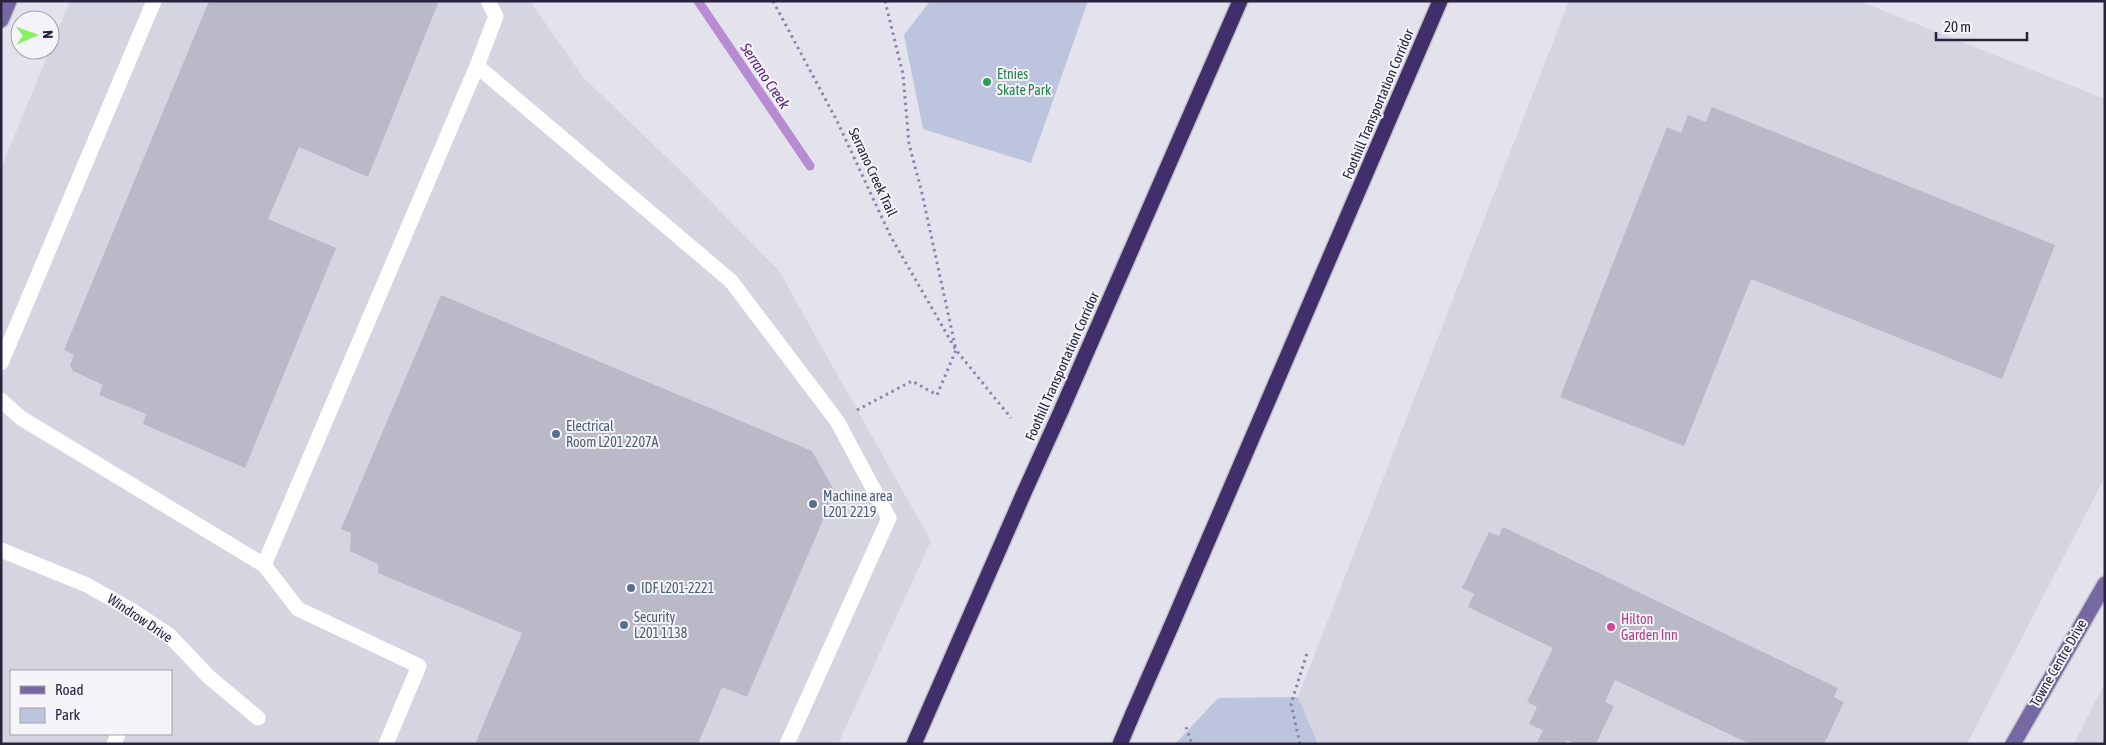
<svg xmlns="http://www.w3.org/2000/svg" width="2106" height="745" viewBox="0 0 2106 745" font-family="'Asap Condensed',sans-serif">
<rect width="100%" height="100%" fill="#e4e3ed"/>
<g fill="#d5d5e1" fill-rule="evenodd">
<path d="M70,1H530L583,77L684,174L779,271L931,541L838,744H1V168ZM11,671H171V734H11Z"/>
<path d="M1569,1H1859L2105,99V477L1967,744H1318L1298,697Z"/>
<path d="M2105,685V744H2074L2099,694Z"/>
</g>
<g fill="#bdc5de">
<path d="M930,1H1088L1031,163L923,129L904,35Z"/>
<path d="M1298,697L1318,744H1175L1218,698Z"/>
</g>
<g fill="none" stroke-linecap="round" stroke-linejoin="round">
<path stroke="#b88cd1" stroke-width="9" d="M698,1L810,166"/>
</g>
<g fill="#bab9c8">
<path d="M209,1H439L368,177L299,147L268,219L336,248L245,468L143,424L146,414L99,395L103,385L73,371L70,365L74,355L64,350Z"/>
<path d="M1712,107L2055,245L2002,379L1751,279L1684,446L1560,397L1667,127L1681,133L1688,115L1706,122Z"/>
<path d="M441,295L812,451L835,492L747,697L722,687L698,744H475L522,633L378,573V564L350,551L351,533L341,529Z"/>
<path d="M1503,527L1838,688L1834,697L1844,702L1824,744H1750L1615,680L1605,702L1614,706L1596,744H1575L1567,740L1566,744H1536L1543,730L1529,724L1537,707L1527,702L1553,648L1468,607L1474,594L1462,588L1489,532L1499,536Z"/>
</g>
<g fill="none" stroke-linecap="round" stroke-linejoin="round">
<g stroke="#c3c1c9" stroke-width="18">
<g id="major">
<path d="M1,20L9,1"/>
<path d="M2013,744L2105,584"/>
</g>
</g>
<g stroke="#c3c1c9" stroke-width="18">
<g id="highway">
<path d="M1061,411L1240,1"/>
<path d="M1170,629L1440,1"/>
<path d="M914,744L1023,495"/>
<path d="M1120,744L1134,711"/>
</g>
</g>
<g stroke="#8c84b0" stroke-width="3" stroke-dasharray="2.5 4" stroke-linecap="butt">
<path d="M773,1L837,121L891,237L956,350L1011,418"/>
<path d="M857,410L912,381L937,395L956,350L921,189L909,144L903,74L885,1"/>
<path d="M1186,727L1192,744"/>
<path d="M1300,744L1291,704L1308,650"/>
</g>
<g stroke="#fff" stroke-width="15">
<path d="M477,66L731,281L837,421L889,518L787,744"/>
<path d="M1,363L154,1"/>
<path d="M1,400L21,418L264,565L298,609L419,666L386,744"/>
<path d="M1,550L87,585L131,610L169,635L209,677L258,718"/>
<path d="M264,565L477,66L496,16L488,1"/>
<path d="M114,744L118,734"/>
</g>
<use href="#major" stroke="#7668a2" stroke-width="15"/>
<use href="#highway" stroke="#402f6a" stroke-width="15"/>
<g stroke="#c3c1c9" stroke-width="18" stroke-linecap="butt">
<g id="highway-bridge">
<path d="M1023,495L1061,411"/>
<path d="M1134,711L1170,629"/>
</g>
</g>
<use href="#highway-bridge" stroke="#402f6a" stroke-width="15"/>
</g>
<circle fill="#2e9e5b" stroke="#f4f4f9" stroke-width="2" cx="987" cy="82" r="5"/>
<g fill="#5c6f8a" stroke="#f4f4f9" stroke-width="2">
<circle cx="556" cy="434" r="5"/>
<circle cx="813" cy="504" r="5"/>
<circle cx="631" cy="588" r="5"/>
<circle cx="624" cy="625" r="5"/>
</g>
<circle fill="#d1479c" stroke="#f4f4f9" stroke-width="2" cx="1611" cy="627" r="5"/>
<g text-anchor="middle" stroke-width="4" stroke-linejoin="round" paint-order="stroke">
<g font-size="14" fill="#27864d" stroke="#f4f4f9" text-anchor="start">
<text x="997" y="79">Etnies<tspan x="997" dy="16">Skate Park</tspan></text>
</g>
<g font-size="14" fill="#29233e" stroke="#f4f4f9">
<text transform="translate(1378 104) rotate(-67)" y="5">Foothill Transportation Corridor</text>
<text transform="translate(873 172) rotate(65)" y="5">Serrano Creek Trail</text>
<text transform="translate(1062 366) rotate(-66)" y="5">Foothill Transportation Corridor</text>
<text transform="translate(140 618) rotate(34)" y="5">Windrow Drive</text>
<text transform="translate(2058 663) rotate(-60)" y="5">Towne Centre Drive</text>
</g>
<g font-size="14" fill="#4e5e75" stroke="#f4f4f9" text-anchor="start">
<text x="566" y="431">Electrical<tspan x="566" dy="16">Room L201 2207A</tspan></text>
<text x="823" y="501">Machine area<tspan x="823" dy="16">L201 2219</tspan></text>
<text x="641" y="593">IDF L201-2221</text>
<text x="634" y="622">Security<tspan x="634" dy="16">L201 1138</tspan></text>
</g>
<g font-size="14" fill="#b23c85" stroke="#f4f4f9" text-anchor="start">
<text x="1621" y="624">Hilton<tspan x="1621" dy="16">Garden Inn</tspan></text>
</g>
<g font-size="15" font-style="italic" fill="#5a1d7a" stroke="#f4f4f9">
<text transform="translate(765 76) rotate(56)" y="5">Serrano Creek</text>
</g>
</g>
<rect width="2106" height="745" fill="none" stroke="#29233e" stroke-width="5"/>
<rect x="10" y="670" width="162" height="65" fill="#f4f4f9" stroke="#a3a0ae"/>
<rect x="20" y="686" width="25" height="8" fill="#7668a2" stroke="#a3a0ae"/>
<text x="55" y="695" font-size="15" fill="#29233e">Road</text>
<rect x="20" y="708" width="25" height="15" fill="#bdc5de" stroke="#a3a0ae"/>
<text x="55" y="720" font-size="15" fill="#29233e">Park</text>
<g transform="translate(35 35) rotate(88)"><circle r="24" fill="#f4f4f9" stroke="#a3a0ae"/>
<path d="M0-4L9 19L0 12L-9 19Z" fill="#86f05e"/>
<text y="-8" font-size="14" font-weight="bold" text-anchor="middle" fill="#29233e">N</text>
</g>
<path d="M1936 32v8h91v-8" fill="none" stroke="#29233e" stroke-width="2.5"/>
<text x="1944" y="32" font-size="15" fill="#29233e" stroke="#f4f4f9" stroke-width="4" paint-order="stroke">20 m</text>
</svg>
